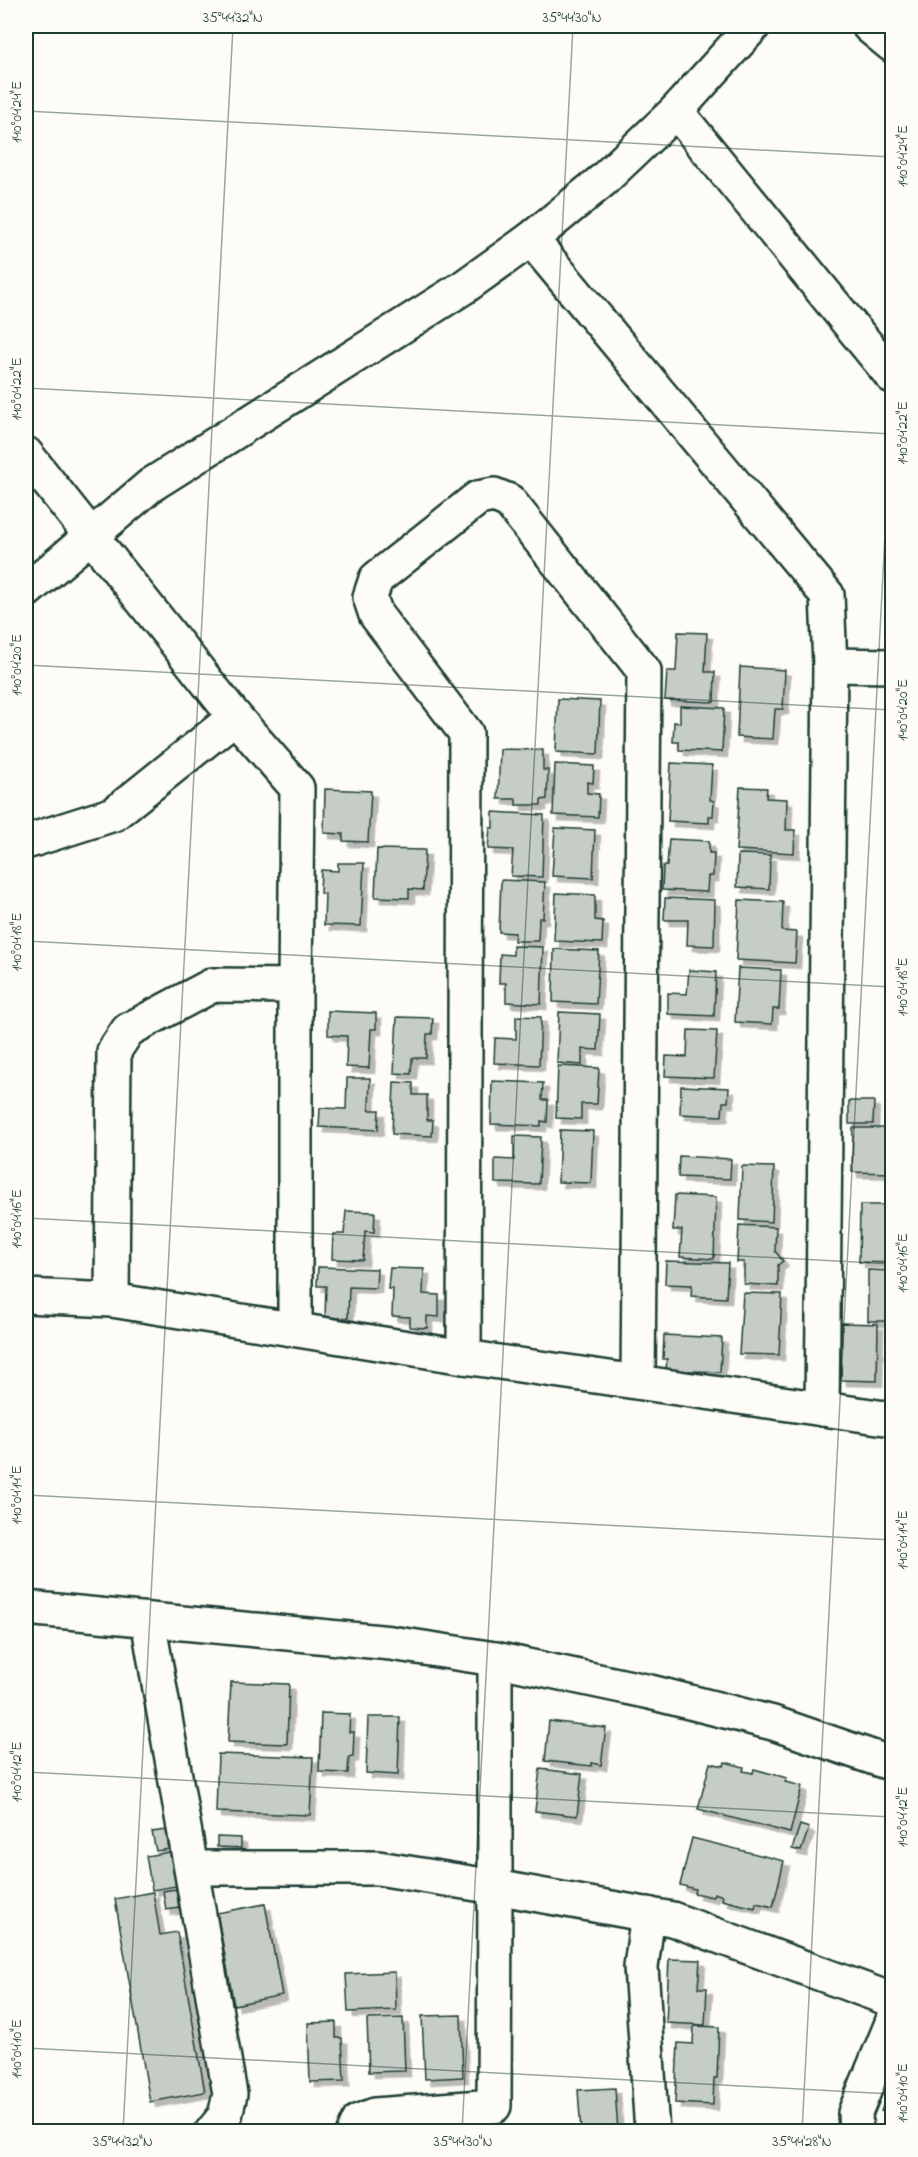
<svg xmlns="http://www.w3.org/2000/svg" width="918" height="2157" viewBox="0 0 918 2157" font-family="'Indie Flower',sans-serif">
<defs>
<filter id="shadow"><feDropShadow dx="5.5" dy="5.5" stdDeviation="0" flood-color="#0004"/></filter>
</defs>
<rect width="100%" height="100%" fill="#fdfcf7"/>
<filter id="ink" filterUnits="userSpaceOnUse"><feTurbulence type="fractalNoise" baseFrequency=".0167" numOctaves="2"/><feDisplacementMap in="SourceGraphic" scale="12" xChannelSelector="R" yChannelSelector="G"/><feConvolveMatrix kernelMatrix="1 2 1 2 8 2 1 2 1" color-interpolation-filters="sRGB"/></filter>
<g filter="url(#ink)">
<g fill="#c6cdc7" stroke="#1f3d34" stroke-width="1.5" filter="url(#shadow)">
<path d="M678,632L707,633L705,672H715L714,702L665,700L667,671H676Z"/>
<path d="M740,667L785,670L783,709H775L773,739L737,737Z"/>
<path d="M558,699L600,701L598,754L556,752Z"/>
<path d="M680,706L724,708L722,752L679,750V742H673L674,722L680,723Z"/>
<path d="M500,749L543,750V770H548L547,799L541,800V805H516V799H498Z"/>
<path d="M671,763L712,765L710,800L714,801L713,816H709V823L668,821Z"/>
<path d="M555,764L594,766L593,783L587,782V793L599,794L598,817L553,815Z"/>
<path d="M740,787L767,788L766,798L787,799L786,830H795L794,853L736,850Z"/>
<path d="M325,789L371,791L368,842L343,841V834L324,833Z"/>
<path d="M493,812L544,815L542,877L511,876L513,850L488,849L490,828H493Z"/>
<path d="M555,828L595,830L593,878L552,876Z"/>
<path d="M669,839L709,841V853H714L713,876H708L707,892L662,890L663,866H667Z"/>
<path d="M377,849L425,850L423,890L409,889V898L375,897Z"/>
<path d="M738,854L770,855L769,889L737,887Z"/>
<path d="M338,863H364L361,926L324,925L325,894L320,893L321,870L338,871Z"/>
<path d="M501,880L545,882L543,918H539L538,941H514L515,933L499,932Z"/>
<path d="M556,893L595,895V920L603,921L602,943L554,941Z"/>
<path d="M665,898L715,900L714,946L687,945L688,920H664Z"/>
<path d="M739,900L783,902L782,931L797,932L795,963L736,960Z"/>
<path d="M513,946L543,947L541,1004L506,1002V983H499L500,954L513,955Z"/>
<path d="M554,949L599,951L596,1004L553,1002Z"/>
<path d="M738,968L781,970L779,1009H773L772,1024L735,1022Z"/>
<path d="M689,970L716,972L714,1016L668,1014V993L687,994Z"/>
<path d="M328,1011L376,1013V1029H371L369,1068L346,1067L347,1036L328,1035Z"/>
<path d="M559,1012L600,1014L598,1050L582,1049V1065L557,1063Z"/>
<path d="M516,1016L541,1017L539,1065L494,1063L495,1038L516,1039Z"/>
<path d="M397,1017L433,1018L432,1034H427L426,1058H412L411,1074L394,1073Z"/>
<path d="M688,1030L717,1031L714,1078L665,1076L666,1056L687,1057Z"/>
<path d="M558,1066L599,1068L597,1104H581V1119L556,1118Z"/>
<path d="M347,1078H370L369,1110H379L378,1130L319,1127L320,1108L346,1109Z"/>
<path d="M492,1081L543,1083L542,1100H548L547,1122L541,1121V1126L491,1124Z"/>
<path d="M394,1082L413,1083V1095H427V1120H433L432,1136L392,1134Z"/>
<path d="M681,1086L729,1088L728,1102H723L722,1116L680,1114Z"/>
<path d="M849,1101H874L873,1124H849Z"/>
<path d="M853,1128H892V1173L852,1172Z"/>
<path d="M560,1130L593,1131L591,1183L558,1182Z"/>
<path d="M514,1136L541,1137L539,1184L495,1183V1159L514,1160Z"/>
<path d="M679,1156L731,1159L730,1179L678,1177Z"/>
<path d="M742,1166L774,1167L772,1222L740,1220Z"/>
<path d="M675,1195L716,1197L714,1259L680,1257L682,1230H673Z"/>
<path d="M860,1205H892V1263L859,1262Z"/>
<path d="M346,1211L375,1212L374,1232L365,1231L363,1260L332,1259L333,1234H344Z"/>
<path d="M739,1225L776,1227L775,1251L783,1261L778,1265V1286L744,1284V1262H737Z"/>
<path d="M666,1261L728,1263L726,1298L691,1296L692,1285L665,1284Z"/>
<path d="M318,1267L377,1269L376,1288L349,1287L348,1318H325L326,1286H317Z"/>
<path d="M390,1268L424,1269L423,1294L439,1295V1317L427,1316V1328L410,1327V1317L392,1316L393,1289H388Z"/>
<path d="M868,1270L892,1271V1321H868Z"/>
<path d="M743,1293L782,1294L779,1355L739,1354Z"/>
<path d="M842,1323L878,1324L877,1381L841,1380Z"/>
<path d="M664,1335L722,1338L720,1372L666,1370L667,1359H663Z"/>
<path d="M231,1682L289,1684L287,1744L228,1742Z"/>
<path d="M321,1713L350,1714L349,1732H354L353,1756L349,1757L348,1773L319,1772Z"/>
<path d="M368,1717H400L398,1775L366,1773Z"/>
<path d="M549,1721L606,1728L601,1765L592,1763V1766L545,1761Z"/>
<path d="M218,1754L313,1757L310,1815L216,1812Z"/>
<path d="M725,1762L744,1767L743,1771L753,1773L754,1769L787,1778L785,1782L802,1786L790,1833L698,1809L710,1763L724,1766Z"/>
<path d="M540,1769L582,1774L577,1816L535,1811Z"/>
<path d="M800,1825L809,1828L801,1851L792,1849Z"/>
<path d="M166,1830L169,1849L156,1851L152,1832Z"/>
<path d="M217,1837L241,1838V1848L217,1847Z"/>
<path d="M692,1838L784,1861L773,1907L756,1903L755,1908L722,1900L723,1896L714,1893L713,1897L694,1893L695,1889L680,1885Z"/>
<path d="M170,1852L176,1886L152,1890L146,1856Z"/>
<path d="M176,1889L179,1908L166,1910L163,1891Z"/>
<path d="M153,1892L160,1935L177,1932L205,2092L150,2102L115,1899Z"/>
<path d="M265,1904L282,1995L234,2005L217,1913Z"/>
<path d="M669,1959L700,1960L698,1988H707L705,2025L666,2023Z"/>
<path d="M395,1972L396,2010L348,2012L346,1974Z"/>
<path d="M461,2015L463,2077L425,2079L422,2016Z"/>
<path d="M403,2018L405,2071L369,2072L367,2019Z"/>
<path d="M336,2022V2038H342L344,2081L310,2082L308,2023Z"/>
<path d="M694,2026L719,2027L717,2078H714L713,2105L675,2103L678,2043L693,2044Z"/>
<path d="M892,2083V2115L881,2111Z"/>
<path d="M615,2088L618,2132H581L578,2090Z"/>
</g>
<g fill="none" stroke-linecap="round" stroke-linejoin="round">
<g stroke="#1f3d34" stroke-width="38">
<g id="minor">
<path d="M869,26L892,45"/>
<path d="M676,111L892,376"/>
<path d="M531,239L827,595L830,665L822,1409"/>
<path d="M26,454L235,717L114,814L26,842"/>
<path d="M26,591L151,485L464,287L531,239L602,181L676,111L753,26"/>
<path d="M830,665L892,666"/>
<path d="M26,1296L112,1300L464,1357L892,1419"/>
<path d="M112,1300L114,1051L128,1030L213,985L295,986L297,788L235,717"/>
<path d="M295,1329V986"/>
<path d="M464,1357L466,733L376,615L370,597L376,579L478,498L494,495L509,501L644,671L638,1382"/>
<path d="M148,1620L230,2094L225,2116L212,2132"/>
<path d="M495,1659V1887L672,1919L892,2000"/>
<path d="M193,1868H378L495,1887L494,2106L375,2115L359,2121L354,2132"/>
<path d="M648,1914L641,1967L652,2132"/>
<path d="M856,2132L855,2113L892,2023"/>
</g>
</g>
<g stroke="#1f3d34" stroke-width="38">
<path id="tertiary" d="M26,1608L391,1643L495,1659L650,1692L773,1723L892,1764"/>
</g>
<use href="#minor" stroke="#fdfcf7" stroke-width="33"/>
<use href="#tertiary" stroke="#fdfcf7" stroke-width="33"/>
</g>
</g>
<path fill="none" stroke="#1f3d34" stroke-width="1.5" stroke-opacity="0.45" d="M26,111L892,157M26,388L892,434M26,665L892,710M26,941L892,987M26,1218L892,1264M26,1495L892,1540M26,1772L892,1817M26,2048L892,2094M123,2132L233,26M462,2132L573,26M802,2132L892,400"/>
<rect width="918" height="2157" fill="none" stroke="#fdfcf7" stroke-width="66"/>
<rect x="33" y="33" width="852" height="2091" fill="none" stroke="#1f3d34" stroke-width="2"/>
<g font-size="15" text-anchor="middle" fill="#1f3d34">
<text x="233" y="22">35°44'32"N</text>
<text x="572" y="22">35°44'30"N</text>
<text transform="translate(16 112) rotate(-90)" y="5">140°04'24"E</text>
<text transform="translate(902 156) rotate(-90)" y="5">140°04'24"E</text>
<text transform="translate(16 389) rotate(-90)" y="5">140°04'22"E</text>
<text transform="translate(902 433) rotate(-90)" y="5">140°04'22"E</text>
<text transform="translate(16 665) rotate(-90)" y="5">140°04'20"E</text>
<text transform="translate(902 710) rotate(-90)" y="5">140°04'20"E</text>
<text transform="translate(16 942) rotate(-90)" y="5">140°04'18"E</text>
<text transform="translate(902 987) rotate(-90)" y="5">140°04'18"E</text>
<text transform="translate(16 1219) rotate(-90)" y="5">140°04'16"E</text>
<text transform="translate(902 1263) rotate(-90)" y="5">140°04'16"E</text>
<text transform="translate(16 1495) rotate(-90)" y="5">140°04'14"E</text>
<text transform="translate(902 1540) rotate(-90)" y="5">140°04'14"E</text>
<text transform="translate(16 1772) rotate(-90)" y="5">140°04'12"E</text>
<text transform="translate(902 1817) rotate(-90)" y="5">140°04'12"E</text>
<text transform="translate(16 2049) rotate(-90)" y="5">140°04'10"E</text>
<text transform="translate(902 2093) rotate(-90)" y="5">140°04'10"E</text>
<text x="123" y="2146">35°44'32"N</text>
<text x="463" y="2146">35°44'30"N</text>
<text x="802" y="2146">35°44'28"N</text>
</g>
</svg>
